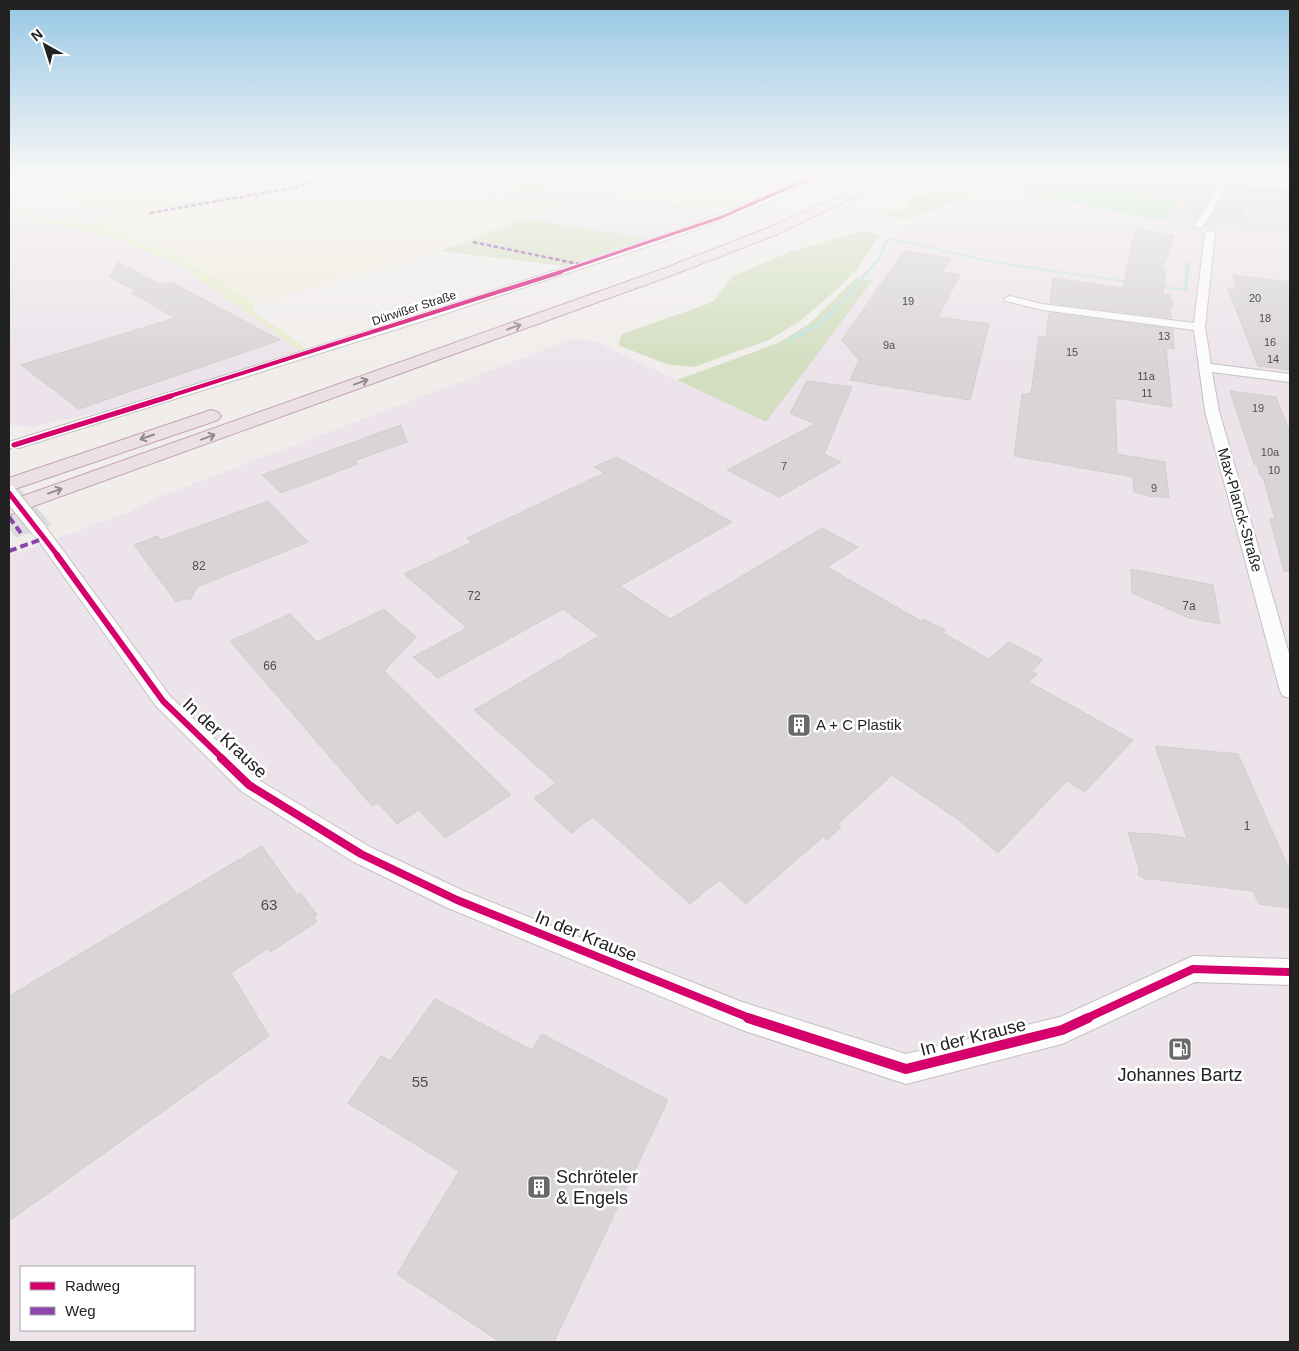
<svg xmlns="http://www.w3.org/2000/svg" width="1299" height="1351" viewBox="0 0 1299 1351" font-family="Arial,sans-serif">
<rect width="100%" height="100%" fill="#f0edeb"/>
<path fill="#dfdddc" d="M1071,176H1290V233L1220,229L1219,231L1162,221L1178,203L1130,193L1137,184Z"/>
<g fill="#ece3eb" fill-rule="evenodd">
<path d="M1017,194L1219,231L1220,229L1290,233V1342H9V556L131,511L161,496L573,339L596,342L766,422L871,281L863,280L883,259L889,244L900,228L978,196L1006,201ZM21,1267H194V1330H21Z"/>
<path d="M578,198L627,201L723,212L648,238L524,219Z"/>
<path d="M9,215L109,236L181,266L301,351L101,412L31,427L9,425Z"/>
</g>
<g fill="#f0ebde">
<path d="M9,176H318L312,179L117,212L9,189Z"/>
<path d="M333,176H473L524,178L510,191L321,181Z"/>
<path d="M563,176H801L805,177L723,212L627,201L541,196Z"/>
<path d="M321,186L574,200L440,251L255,304L191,263L119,234L100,230L172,212Z"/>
</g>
<path fill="#e6ecca" d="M230,196L247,198L172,212L101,230L119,234L191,263L255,304L254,312L303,346L304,348L301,351L181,266L109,236L9,215V209L84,226L167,206Z"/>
<g fill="#d3dec0">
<path d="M527,176H563L541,196L508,193Z"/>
<path d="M941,188L974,194L912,218L885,217L889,212L904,208L910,200Z"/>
<path d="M524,219L648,238L564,266L440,251Z"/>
<path d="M864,231L880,235L858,268L835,291L800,321L769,340L694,367L666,364L618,345L622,334L713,302L733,276L792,251Z"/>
<path d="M856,278L872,281L766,422L677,380L778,343L809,324Z"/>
</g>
<path fill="#b6e6c3" d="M1039,176H1071L1138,184L1131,193L1179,202L1162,221L1013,191L1043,179L1036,177Z"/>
<path fill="#dedddd" d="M9,476L52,525L16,538L9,528Z"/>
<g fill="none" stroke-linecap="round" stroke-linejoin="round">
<g fill="#bee3e0" fill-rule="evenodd">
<path d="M324,184L613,198L723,212L721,213L613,200L324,186L258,197L257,196Z"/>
<path d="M236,194L237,196L178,206L176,205Z"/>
<path d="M887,238L897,239L998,262L1134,282L1132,283L998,264L897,241L888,240L881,259L831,315L819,326L789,342H787V340L817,324L829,313L878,258L885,239Z"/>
<path d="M1188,262L1190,263L1187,291L1154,287L1153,286L1155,285L1184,289L1186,263Z"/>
</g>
</g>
<g fill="#d8d5d4" stroke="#d3cecc">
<path d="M1184,176L1192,181L1217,185L1199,214L1183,212L1188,194L1182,193Z"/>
<path d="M1229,186L1290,190V195H1279L1290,207L1242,202L1244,220L1212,216Z"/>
<path d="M1135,229L1174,235L1162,270H1166L1163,294L1171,295L1170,301L1174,302L1170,311L1172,318L1050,303L1053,278L1123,288Z"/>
<path d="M904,251L951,258L942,272L960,275L938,317L989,324L970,400L850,380L859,360L842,340Z"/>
<path d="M118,262L161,285L171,282L280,340L79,409L21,365L175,318L132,293L136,291L110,277Z"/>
<path d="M1233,275L1290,282V370L1258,366L1228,289L1237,290Z"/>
<path d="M1049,313L1173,329L1174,349L1166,348L1172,407L1115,398L1117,454L1165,462L1169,498L1156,496L1152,497L1134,492L1133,477L1014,456L1022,394H1031L1039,336L1046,337Z"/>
<path d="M807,381L852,387L824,454L841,462L779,497L727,470L815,424L790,413Z"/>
<path d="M1230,391L1276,397L1290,432V571L1284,572L1270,519H1275L1263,477L1260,476L1257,465L1254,464Z"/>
<path d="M401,425L407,442L354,461L358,464L281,493L262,475Z"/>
<path d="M617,457L732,522L620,586L670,619L822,528L858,547L827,567L921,621L923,619L946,630L943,633L989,659L1009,642L1043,660L1031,671L1037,674L1029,682L1133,740L1085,792L1067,781L998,853L960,821L892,775L837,825L841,827L827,840L823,837L746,904L719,880L690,904L593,817L571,833L534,798L556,783L474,710L599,636L563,609L438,678L413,657L467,628L404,574L472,542L467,538L604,473L594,467Z"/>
<path d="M268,501L308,542L197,587L191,599H183L176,602L134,545L158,536L161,540Z"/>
<path d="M1131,569L1213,585L1220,624L1189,618L1132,593Z"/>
<path d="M384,609L416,637L384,671L511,795L445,838L419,810L397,824L378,803L372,806L230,641L290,614L317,642Z"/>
<path d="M1155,746L1238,754L1290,871V908L1259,904L1253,891L1152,879L1148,880L1138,875L1139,869L1128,832L1147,834V833L1187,838Z"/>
<path d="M262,846L297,895L301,893L317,915L314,918L317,922L270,952L268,948L231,973L269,1036L9,1221V996Z"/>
<path d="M435,999L532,1050L542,1034L668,1100L554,1342H500L397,1274L459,1171L348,1103L381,1056L390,1061Z"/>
</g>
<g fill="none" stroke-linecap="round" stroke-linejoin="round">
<g stroke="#c3c2c1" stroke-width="2">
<g id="minor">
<path d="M809,176H819L757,207L661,242L429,319L19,448H9V442C180,389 352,337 523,281C620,249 718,220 809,176Z"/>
<path d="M1023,176H1033L995,194L988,192Z"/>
<path d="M1280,176H1290L1270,186L1263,184Z"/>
<path d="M1223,179L1230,181L1202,228H1196L1194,226Z"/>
<path d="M1210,230L1215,233L1205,327L1211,364L1290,374V382L1212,372L1219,411L1290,657V698L1283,696L1280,691L1205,411L1194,330L1042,310L1006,301L1004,299L1010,296L1042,304L1194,323L1205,233Z"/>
<path d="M39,525L45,526L170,696L257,779L370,847L466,892L742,1002L906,1054L1060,1017L1193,956L1290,959V985L1195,982L1062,1044L906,1084L742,1030L448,908L352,861L241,791L156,706L31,530L33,526Z"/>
</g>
</g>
<g stroke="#c3c2c1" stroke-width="3">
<path id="tertiary" d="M1186,176H1210L1290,182V188C1272,187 1196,185 1186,176Z"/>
</g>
<g stroke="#c6a1b7" stroke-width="2">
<g id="motorway">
<path d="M885,176H899L775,235L670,276L9,515V501L660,270L765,229Z"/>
<path d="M211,410L218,412L221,416L218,420L9,491V478Z"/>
</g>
</g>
<use href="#minor" fill="#fdfcfc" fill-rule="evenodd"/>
<use href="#tertiary" fill="#fdfcfc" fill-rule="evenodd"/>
<use href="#motorway" fill="#ece0e5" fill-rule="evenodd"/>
<g stroke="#c3c2c1" stroke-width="17" stroke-linecap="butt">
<path id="minor-bridge" d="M9,493L39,530"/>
</g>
<use href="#minor-bridge" stroke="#fdfcfc" stroke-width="15"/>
<g stroke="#8e44ad" stroke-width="2.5" stroke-dasharray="4.5 2.5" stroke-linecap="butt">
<path d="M1267,184L1286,176"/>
<path d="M150,213L297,187L330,176"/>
<path d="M473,242L579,264"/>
</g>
<g stroke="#8e44ad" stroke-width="4" stroke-dasharray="8 4" stroke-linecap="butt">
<path d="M9,517L23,536"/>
<path d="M9,551L45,538"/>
</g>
<g stroke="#fff" stroke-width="4.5">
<path id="cycleway-far5" d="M557,273L722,217L815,176"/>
</g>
<g stroke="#fff" stroke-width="5.5">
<path id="cycleway-far4" d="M167,397L561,272"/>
</g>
<g stroke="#fff" stroke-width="8">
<g id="cycleway-far3">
<path d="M14,445L171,396"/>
<path d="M9,493L58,556"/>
</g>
</g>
<g stroke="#fff" stroke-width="9">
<path id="cycleway-far2" d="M57,555L163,701L223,759"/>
</g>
<g stroke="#fff" stroke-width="11">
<g id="cycleway-far1">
<path d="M221,758L249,785L361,854L457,900L752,1019"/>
<path d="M1085,1019L1193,969L1290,972"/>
</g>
</g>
<g stroke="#fff" stroke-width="13">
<path id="cycleway" d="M748,1018L906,1069L1062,1030L1088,1018"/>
</g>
<use href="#cycleway-far5" stroke="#d6006c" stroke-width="3"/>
<use href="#cycleway-far4" stroke="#d6006c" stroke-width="4"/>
<use href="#cycleway-far3" stroke="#d6006c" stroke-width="5"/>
<use href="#cycleway-far2" stroke="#d6006c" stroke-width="6"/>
<use href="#cycleway-far1" stroke="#d6006c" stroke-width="8"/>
<use href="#cycleway" stroke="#d6006c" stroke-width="10"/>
</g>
<defs><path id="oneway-shaft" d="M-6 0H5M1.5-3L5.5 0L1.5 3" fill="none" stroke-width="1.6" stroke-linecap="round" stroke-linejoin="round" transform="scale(1.25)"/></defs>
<g stroke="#918a8d">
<use href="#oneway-shaft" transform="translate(514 327) rotate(-20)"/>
<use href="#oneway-shaft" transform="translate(361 382) rotate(-20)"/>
<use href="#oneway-shaft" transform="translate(147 437) rotate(161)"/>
<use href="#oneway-shaft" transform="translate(208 437) rotate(-20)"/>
<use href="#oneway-shaft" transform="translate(55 491) rotate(-20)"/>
</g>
<linearGradient id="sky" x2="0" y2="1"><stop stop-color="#97c7e5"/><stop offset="0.48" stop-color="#f8f7f6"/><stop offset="1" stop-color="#f8f7f6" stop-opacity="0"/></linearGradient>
<rect width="1299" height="365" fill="url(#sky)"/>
<defs>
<g id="building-square" transform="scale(1.25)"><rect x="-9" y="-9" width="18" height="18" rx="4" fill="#6a6968" stroke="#fff"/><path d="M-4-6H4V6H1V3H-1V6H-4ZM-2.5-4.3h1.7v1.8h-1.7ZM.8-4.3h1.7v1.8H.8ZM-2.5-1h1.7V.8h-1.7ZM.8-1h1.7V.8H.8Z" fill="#fff"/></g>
<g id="fuel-square" transform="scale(1.25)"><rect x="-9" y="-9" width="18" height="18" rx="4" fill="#6a6968" stroke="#fff"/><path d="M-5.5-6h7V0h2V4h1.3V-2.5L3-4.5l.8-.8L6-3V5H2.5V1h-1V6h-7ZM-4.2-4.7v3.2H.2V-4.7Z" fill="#fff"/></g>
</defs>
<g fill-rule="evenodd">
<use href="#building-square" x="799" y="725"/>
<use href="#fuel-square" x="1180" y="1049"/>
<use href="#building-square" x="539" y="1187"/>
</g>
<g text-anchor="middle" stroke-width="5" stroke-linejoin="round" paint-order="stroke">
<g font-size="11" fill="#504f4e">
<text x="1255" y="302">20</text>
<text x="908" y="305">19</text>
<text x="1265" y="322">18</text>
<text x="1164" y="340">13</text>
<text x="1270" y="346">16</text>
<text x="889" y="349">9a</text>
<text x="1072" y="356">15</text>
<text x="1273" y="363">14</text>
<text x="1146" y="380">11a</text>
<text x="1147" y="397">11</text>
<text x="1258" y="412">19</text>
<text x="1270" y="456">10a</text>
<text x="784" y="470">7</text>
<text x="1274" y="474">10</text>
<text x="1154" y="492">9</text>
</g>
<g font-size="12" fill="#222" stroke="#fff">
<text transform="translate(414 308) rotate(-18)" y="4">Dürwißer Straße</text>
</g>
<g font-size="12" fill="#504f4e">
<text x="199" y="570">82</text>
<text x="474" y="600">72</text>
<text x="1189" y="610">7a</text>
<text x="270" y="670">66</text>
<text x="1247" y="830">1</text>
</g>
<g font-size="15" fill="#222" stroke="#fff">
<text transform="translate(1240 510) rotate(74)" y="5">Max-Planck-Straße</text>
</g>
<g font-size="15" fill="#222" stroke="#fff" text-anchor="start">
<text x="816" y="730">A + C Plastik</text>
</g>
<g font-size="15" fill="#504f4e">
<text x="269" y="910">63</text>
<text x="420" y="1087">55</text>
</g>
<g font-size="18" fill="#222" stroke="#fff">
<text transform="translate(225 738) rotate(43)" y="6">In der Krause</text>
<text transform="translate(586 936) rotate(22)" y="6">In der Krause</text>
<text transform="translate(973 1037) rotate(-14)" y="6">In der Krause</text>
</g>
<g font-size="18" fill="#222" stroke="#fff">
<text x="1180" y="1081">Johannes Bartz</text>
<text x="556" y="1183" text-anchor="start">Schröteler<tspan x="556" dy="21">&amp; Engels</tspan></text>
</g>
</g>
<rect width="1299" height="1351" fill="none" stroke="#222222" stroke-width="20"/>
<rect x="20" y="1266" width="175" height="65" fill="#ffffff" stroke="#a7a7a7"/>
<rect x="30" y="1282" width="25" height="8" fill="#d6006c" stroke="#a7a7a7"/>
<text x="65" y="1291" font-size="15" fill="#222222">Radweg</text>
<rect x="30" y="1307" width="25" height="8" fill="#8e44ad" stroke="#a7a7a7"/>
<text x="65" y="1316" font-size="15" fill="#222222">Weg</text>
<g transform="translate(45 45) rotate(321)" stroke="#ffffff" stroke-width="4" paint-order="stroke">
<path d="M0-4L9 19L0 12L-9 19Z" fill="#222222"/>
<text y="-8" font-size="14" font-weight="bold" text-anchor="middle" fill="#222222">N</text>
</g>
</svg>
